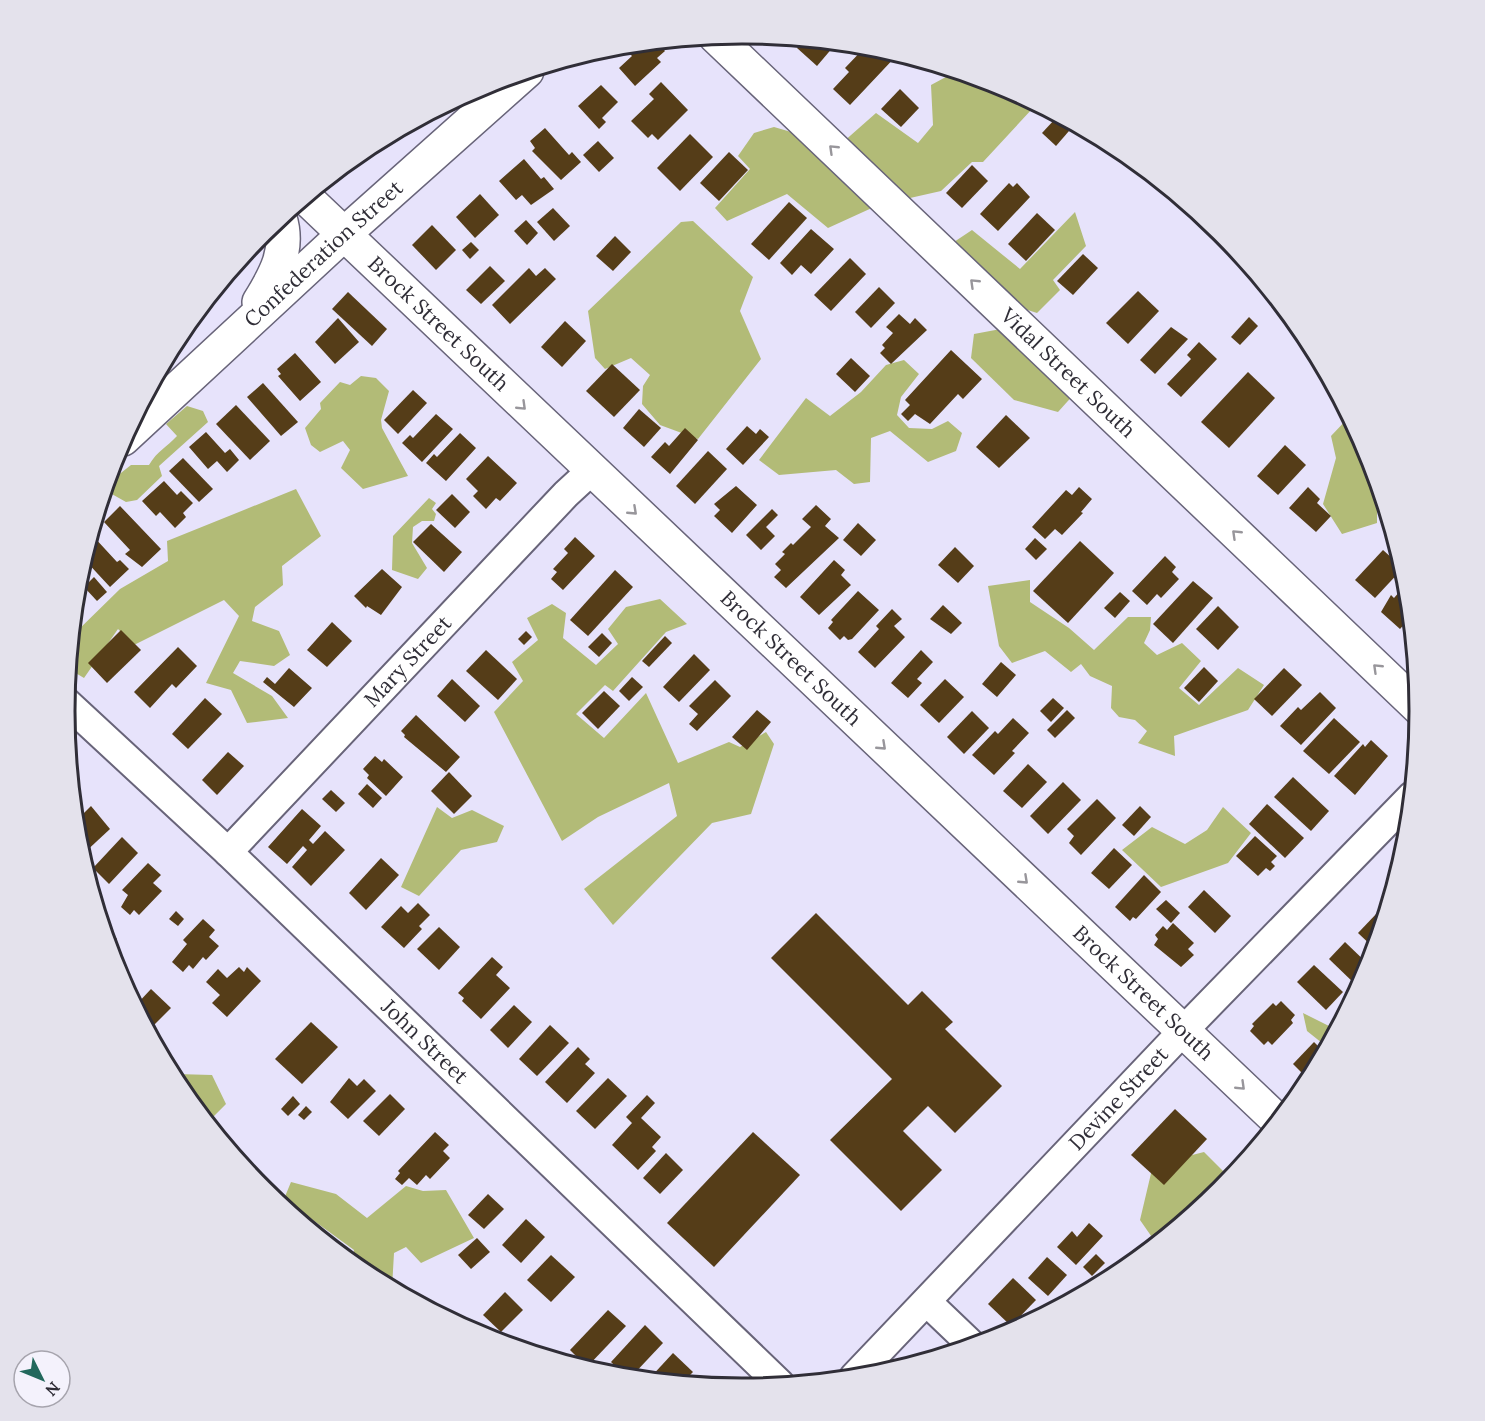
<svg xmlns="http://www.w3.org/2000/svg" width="1485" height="1421" viewBox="0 0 1485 1421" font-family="Lora,serif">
<rect width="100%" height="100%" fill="#e7e3fb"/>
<g fill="#b2bb77">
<path d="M957,71L1002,85L1033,101V108L983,162H972L941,191L910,198L842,143L876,113L918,143L933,125L931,85Z"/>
<path d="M774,127L798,134L874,207L828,228L787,194L727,221L715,208L750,169L738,156L754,133Z"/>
<path d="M1075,212L1086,246L1053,280L1060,290L1037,313L1015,306L948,246L972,230L1020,269Z"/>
<path d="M693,221L753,277L740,311L761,359L698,439L660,425L642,404L643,386L650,375L631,358L605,369L595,358L588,311L681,222Z"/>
<path d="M1006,328L1076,392L1058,412L1014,400L971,358L974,334Z"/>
<path d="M904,360L919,374L901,397L897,415L909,428L932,429L948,421L962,433L956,451L928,462L890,431L871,438L870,482L854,484L836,470L779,475L759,460L806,398L830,416L861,392L886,365Z"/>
<path d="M361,376L376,378L389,391L381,420L382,428L408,476L363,489L341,468L350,450L343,441L320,452L311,445L305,428L321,409L320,403L340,382L350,385Z"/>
<path d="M187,406L203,411L208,422L159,466L162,476L137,500L126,502L110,493L112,480L131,465H149C158,450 166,448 177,436L166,424Z"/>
<path d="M1350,416L1369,452L1382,494L1377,498V523L1342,534L1323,504L1336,458L1331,436Z"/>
<path d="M296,489L321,536L282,566L283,585L255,607L252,621L279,631L290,655L274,666L240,661L233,673L272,696L288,718L247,723L231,690L206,683L239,616L224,600L134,645L118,629L84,678L69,669L72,636L120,589L168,561L167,541Z"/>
<path d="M429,498L436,503L432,509L436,514L434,521H422L413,527L412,543L427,568L418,579L392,570L393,536Z"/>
<path d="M1030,580V602L1069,628L1094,650L1128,617H1151L1150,630L1144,643L1157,655L1182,643L1201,661L1179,688L1199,705L1238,668L1264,685L1248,710L1174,736L1175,756L1138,743L1147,731L1135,720L1119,717L1111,708L1112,686L1090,676L1081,664L1071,672L1045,651L1012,663L999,646L988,586Z"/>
<path d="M660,599L687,624L666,632L613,691L605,685L576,714L604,738L646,693L678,763L729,742L740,747L766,732L774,744L751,814L712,823L613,925L584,889L677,816L669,783L598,817L562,841L494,712L523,681L512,662L538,640L527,618L552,604L566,613L563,638L596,665L618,644L608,629L626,607Z"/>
<path d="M437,807L452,818L472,810L504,826L497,842L461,850L419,896L401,887Z"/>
<path d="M1223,807L1251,833L1228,863L1161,887L1122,850L1152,827L1185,844L1207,830Z"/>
<path d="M1355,995L1327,1047L1307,1031L1303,1013L1329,1026L1342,1007L1345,996Z"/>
<path d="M157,1039L176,1074L212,1075L226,1104L213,1117H204L179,1087L154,1040Z"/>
<path d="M1204,1152L1225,1173L1200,1207L1181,1223L1173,1220L1156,1243L1140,1220L1153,1165Z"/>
<path d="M291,1182L336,1194L367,1218L406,1186L423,1191L446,1190L474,1238L421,1263L406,1247L394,1253L392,1288L366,1274L352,1262L354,1250L284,1199Z"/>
</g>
<g fill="#553d18">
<path d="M805,39L832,42L834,46L817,66L797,48Z"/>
<path d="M656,41L665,51L657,58L661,62L635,86L619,68L632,56L628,52L636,43Z"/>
<path d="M867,45L899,53L850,105L833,89L849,72L845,68Z"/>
<path d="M661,82L688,110L658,140L652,134L648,138L631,121L654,99L649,94Z"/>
<path d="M601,85L618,102L602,118L606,122L599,129L578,106Z"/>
<path d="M900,89L919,108L901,127L881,109Z"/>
<path d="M1055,119L1069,131L1056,146L1042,133Z"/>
<path d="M545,128L569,155L572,152L581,162L561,180L532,151L535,148L530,141Z"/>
<path d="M690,134L713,157L680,191L657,168Z"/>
<path d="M598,141L614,158L599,172L583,155Z"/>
<path d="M729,152L748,170L719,201L700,183Z"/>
<path d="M524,159L541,179L544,177L554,189L531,205L522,195L516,200L499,181Z"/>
<path d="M972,165L988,181L962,208L946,193Z"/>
<path d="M1009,183L1013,187L1017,183L1030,197L998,231L980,214Z"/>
<path d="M480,194L499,215L475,238L456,217Z"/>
<path d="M789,202L807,218L769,260L751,244Z"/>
<path d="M553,208L570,226L554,241L537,222Z"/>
<path d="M1037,213L1055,230L1026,261L1008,244Z"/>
<path d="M526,220L538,233L527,245L514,231Z"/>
<path d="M432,225L456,250L436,270L412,245Z"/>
<path d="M811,229L834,249L811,274L801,265L792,275L780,263Z"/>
<path d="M615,236L631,252L613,271L596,256Z"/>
<path d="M471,242L479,250L470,259L462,250Z"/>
<path d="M1083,254L1098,268L1073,295L1057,281Z"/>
<path d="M850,258L866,274L831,311L814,295Z"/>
<path d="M490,266L505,281L481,304L466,290Z"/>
<path d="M529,268L536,276L545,268L556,279L510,324L492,305Z"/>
<path d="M879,287L895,303L871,328L855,312Z"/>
<path d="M1138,291L1159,311L1128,344L1106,323Z"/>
<path d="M348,292L387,329L372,346L332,309Z"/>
<path d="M899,314L910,324L915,318L927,330L891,364L880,353L885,348L882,345L893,333L886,327Z"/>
<path d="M1249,317L1258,326L1240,345L1231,337Z"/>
<path d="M338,318L359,342L335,364L315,342Z"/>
<path d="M565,321L586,341L562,367L541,347Z"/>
<path d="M1171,327L1188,339L1155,374L1140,360Z"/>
<path d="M1199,342L1217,359L1181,397L1167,384L1191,359L1187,355Z"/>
<path d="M951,350L982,379L963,399L958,394L930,424L915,414L908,421L901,414L910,405L905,400Z"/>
<path d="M295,353L321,382L300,401L278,376L281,374L277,369Z"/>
<path d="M851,358L870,376L855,392L836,374Z"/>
<path d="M612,364L640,390L614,417L586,391Z"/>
<path d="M1248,372L1275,398L1229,448L1201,422Z"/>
<path d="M263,383L298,422L281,436L247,397Z"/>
<path d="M413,390L427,403L398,434L384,420Z"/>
<path d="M236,405L270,441L250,460L216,424Z"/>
<path d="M639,409L661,428L644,447L623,428Z"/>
<path d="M436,414L453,429L422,462L402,443L410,435L413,438Z"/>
<path d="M1006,415L1030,438L999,468L976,447Z"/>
<path d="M747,426L756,434L760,429L769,437L743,465L726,449Z"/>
<path d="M685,428L698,440L670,474L651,457L665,442L669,446Z"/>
<path d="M206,432L225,453L230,449L239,460L227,472L217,461L208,469L189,447Z"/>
<path d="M460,433L476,448L446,481L426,463L434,454L437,457Z"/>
<path d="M1285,445L1306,465L1278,495L1257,476Z"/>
<path d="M708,451L727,469L695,504L676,486Z"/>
<path d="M488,456L517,483L500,501L496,498L486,509L473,496L478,491L466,479Z"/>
<path d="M183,458L213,489L199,502L169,471Z"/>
<path d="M164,481L177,495L181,491L193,503L183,513L186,517L175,528L160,512L156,516L142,501Z"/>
<path d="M736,486L757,505L732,533L714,516L720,510L714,504Z"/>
<path d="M1079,487L1092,499L1081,512L1083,513L1062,535L1055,529L1045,539L1032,527L1066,490L1072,495Z"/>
<path d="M1308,487L1320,499L1317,503L1331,516L1316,532L1289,508Z"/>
<path d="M452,494L470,512L455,528L436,510Z"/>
<path d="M816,505L831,519L825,526L839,538L786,588L774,577L781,570L775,564L785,554L782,552L791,543L793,545L811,527L802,519Z"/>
<path d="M120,506L161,549L142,567L125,554L130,550L104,522Z"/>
<path d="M772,509L778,515L766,527L775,536L761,550L746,535Z"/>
<path d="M858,523L876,540L861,556L843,540Z"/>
<path d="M431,524L462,552L444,572L413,542Z"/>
<path d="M93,536L117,562L120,560L129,569L110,587L84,559Z"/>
<path d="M575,537L595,556L563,590L551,579L557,572L553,569L568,553L564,549Z"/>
<path d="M1035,538L1047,549L1036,560L1025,549Z"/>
<path d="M1080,541L1114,573L1068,623L1033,591Z"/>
<path d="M955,547L974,566L958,583L938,565Z"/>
<path d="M1383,550L1403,568L1375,598L1355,580Z"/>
<path d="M1165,556L1176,567L1172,572L1179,579L1161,598L1157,594L1147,605L1132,591Z"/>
<path d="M834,560L845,570L841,575L851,585L819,615L800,597Z"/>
<path d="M382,569L402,587L381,615L367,606L366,608L354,596Z"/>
<path d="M615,570L633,587L588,636L570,620Z"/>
<path d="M94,577L107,592L97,601L84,587Z"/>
<path d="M1193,581L1213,598L1173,643L1153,624Z"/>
<path d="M1407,583L1411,617L1400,629L1381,612L1391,595L1394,598Z"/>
<path d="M858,591L879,610L852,639L848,640L844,636L840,640L828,628L833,622L831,620Z"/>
<path d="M1120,592L1130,601L1115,618L1104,608Z"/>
<path d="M943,605L962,623L951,634L930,619Z"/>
<path d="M1218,606L1239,627L1218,650L1196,629Z"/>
<path d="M892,609L902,619L894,626L905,637L875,668L858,652L879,629L876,626Z"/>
<path d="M332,622L352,641L327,667L307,650Z"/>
<path d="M121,630L141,650L107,683L88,663Z"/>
<path d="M526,631L532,637L524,645L518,639Z"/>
<path d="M602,633L612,643L599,657L588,647Z"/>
<path d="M665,636L672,643L649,667L642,661Z"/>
<path d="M178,647L197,666L176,688L172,684L150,708L134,692Z"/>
<path d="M486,650L517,679L498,700L466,671Z"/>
<path d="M921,650L933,662L917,679L922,683L908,698L891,683Z"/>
<path d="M694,654L710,670L679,702L663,687Z"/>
<path d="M1001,662L1016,675L997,697L982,684Z"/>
<path d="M1204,667L1218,681L1199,702L1184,688Z"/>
<path d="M289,668L312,688L294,707L263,682L267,677L275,684Z"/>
<path d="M1284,668L1302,685L1272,716L1254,699Z"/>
<path d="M632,677L643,687L629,701L619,691Z"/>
<path d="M452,679L480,706L465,722L437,696Z"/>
<path d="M945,679L964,697L939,723L920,705Z"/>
<path d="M715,680L731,696L697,731L689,724L698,714L689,706Z"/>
<path d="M604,691L620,706L598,729L582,713Z"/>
<path d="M1320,692L1336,708L1301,745L1280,726L1298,707L1301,710Z"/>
<path d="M205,698L222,714L188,749L172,734Z"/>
<path d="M1053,698L1064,708L1051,722L1040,711Z"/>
<path d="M757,710L771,722L747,750L732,737Z"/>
<path d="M1067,710L1075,718L1055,738L1047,730Z"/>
<path d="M972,711L989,728L964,754L947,737Z"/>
<path d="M416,715L460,757L446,772L404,737L405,735L401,731Z"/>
<path d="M1013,718L1029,733L1012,751L1015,753L994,775L972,755L995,731L998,734Z"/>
<path d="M1334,718L1360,742L1329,774L1303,751Z"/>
<path d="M1371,740L1388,756L1355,795L1334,776L1363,744L1365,747Z"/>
<path d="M228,752L244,766L217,795L202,780Z"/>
<path d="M375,756L382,762L384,759L403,777L386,796L367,778L369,775L363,769Z"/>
<path d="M1028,764L1047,782L1022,808L1003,791Z"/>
<path d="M449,772L472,796L454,814L431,791Z"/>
<path d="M1293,777L1329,811L1311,831L1274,797Z"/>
<path d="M1063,782L1081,800L1048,834L1030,816Z"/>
<path d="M367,784L382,798L373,808L358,794Z"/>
<path d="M331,790L345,803L336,812L322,799Z"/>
<path d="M1097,799L1116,818L1081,855L1069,843L1074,836L1067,829Z"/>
<path d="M1267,804L1304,838L1285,858L1249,824Z"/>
<path d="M91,806L110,829L82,855L76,821Z"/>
<path d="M1140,806L1151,817L1134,836L1122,825Z"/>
<path d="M302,809L321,826L309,840L313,844L325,831L345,850L311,886L292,867L307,850L303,846L287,864L268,847Z"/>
<path d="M1255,836L1277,856L1271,862L1275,866L1270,871L1266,868L1258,876L1236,856Z"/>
<path d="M122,837L138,853L109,884L93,868Z"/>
<path d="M1114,848L1132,865L1109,889L1091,873Z"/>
<path d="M381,858L399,875L366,910L349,893Z"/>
<path d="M148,863L161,875L153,883L162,891L139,915L134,910L130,915L121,907L128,895L122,890Z"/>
<path d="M1144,875L1161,892L1136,919L1133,917L1130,921L1115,907Z"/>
<path d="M1204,890L1231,916L1215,933L1188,907Z"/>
<path d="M1166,900L1180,913L1171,923L1156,909Z"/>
<path d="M418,903L430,915L419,926L422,929L404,948L381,927L401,906L408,913Z"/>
<path d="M176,911L184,919L178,926L169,919Z"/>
<path d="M1378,912L1384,918L1375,949L1358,933Z"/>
<path d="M816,913L908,1005L922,991L953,1022L945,1029L1002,1086L955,1133L928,1106L903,1131L942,1170L901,1211L830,1140L892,1079L771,958Z"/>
<path d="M203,919L215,930L209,937L219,946L206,960L203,957L193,969L189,965L183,972L172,962L187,944L183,940Z"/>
<path d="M1173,923L1194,943L1188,949L1194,955L1181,967L1154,945L1158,939L1155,935L1163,926L1167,930Z"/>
<path d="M103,924L117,939L109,946L107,938Z"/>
<path d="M439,927L460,947L439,970L417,949Z"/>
<path d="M1345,942L1370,966L1356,985L1329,959Z"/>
<path d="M492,957L503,967L496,975L510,988L481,1019L462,1001L464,998L458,993Z"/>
<path d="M1314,965L1343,992L1326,1010L1297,982Z"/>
<path d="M239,967L244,972L247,967L261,981L227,1017L212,1003L220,995L206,982L218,969L227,978Z"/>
<path d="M151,989L171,1008L149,1030L136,1005Z"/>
<path d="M1281,1001L1295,1015L1291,1020L1293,1023L1272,1045L1268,1041L1264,1045L1250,1031L1254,1026L1252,1024L1273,1003L1276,1006Z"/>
<path d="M514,1005L532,1022L508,1048L490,1030Z"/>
<path d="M311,1022L338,1047L302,1084L275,1059Z"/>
<path d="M550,1025L569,1043L537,1076L519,1059Z"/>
<path d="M1314,1042L1324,1052L1309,1080L1293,1064Z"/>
<path d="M578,1047L590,1059L585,1064L595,1073L567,1103L545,1082Z"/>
<path d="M349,1078L357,1086L364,1079L376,1091L348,1119L330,1102Z"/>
<path d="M608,1078L627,1096L595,1129L576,1111Z"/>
<path d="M390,1094L405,1109L379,1136L363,1121Z"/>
<path d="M647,1095L655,1103L641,1118L661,1137L652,1147L656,1151L638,1170L612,1145L632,1123L626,1117Z"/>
<path d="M293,1096L300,1104L288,1116L281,1109Z"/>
<path d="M306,1106L312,1112L304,1120L298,1115Z"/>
<path d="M1175,1109L1207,1139L1164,1185L1131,1155Z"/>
<path d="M435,1132L449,1145L443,1151L450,1158L430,1179L426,1175L417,1185L409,1178L402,1185L395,1179L400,1173L398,1171Z"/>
<path d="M753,1132L800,1175L714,1267L667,1223Z"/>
<path d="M666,1153L683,1170L660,1194L643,1178Z"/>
<path d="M488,1194L504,1209L484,1229L468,1215Z"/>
<path d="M526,1219L545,1237L521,1263L502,1245Z"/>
<path d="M1089,1223L1103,1236L1076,1265L1057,1247L1072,1231L1077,1237Z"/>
<path d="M477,1238L490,1252L471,1269L458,1255Z"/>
<path d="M1096,1254L1105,1263L1092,1276L1083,1267Z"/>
<path d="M551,1255L575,1277L551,1302L527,1280Z"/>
<path d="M1047,1257L1067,1275L1048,1296L1028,1278Z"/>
<path d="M1013,1278L1036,1300L1011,1326L988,1304Z"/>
<path d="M505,1292L523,1310L501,1332L483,1315Z"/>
<path d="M608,1310L626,1326L587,1367L570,1350Z"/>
<path d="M645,1325L663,1343L631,1377H627L611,1362Z"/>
<path d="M673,1353L693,1372L683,1382L649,1379Z"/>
</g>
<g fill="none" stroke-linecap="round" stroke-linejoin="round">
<g stroke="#686479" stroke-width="32">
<g id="minor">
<path id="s1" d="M66,702L228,852L780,1384"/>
<path id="s2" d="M228,852L566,494L591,471"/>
<path d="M927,1302L972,1345"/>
<path id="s3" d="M854,1377L1183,1031L1412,796"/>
</g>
</g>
<g stroke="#686479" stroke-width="36">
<g id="major">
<path id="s4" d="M715,36L1420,709"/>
<path id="s5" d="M305,197L1278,1121"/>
<path d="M259,302C275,276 290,250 280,218"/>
<path id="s6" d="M123,439L343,235L527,71"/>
</g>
</g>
<use href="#minor" stroke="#fff" stroke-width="28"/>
<use href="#major" stroke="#fff" stroke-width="33"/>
</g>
<defs><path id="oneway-chevron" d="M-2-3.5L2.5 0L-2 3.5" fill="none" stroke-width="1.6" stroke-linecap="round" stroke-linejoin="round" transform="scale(1.5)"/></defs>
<g stroke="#98969b">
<use href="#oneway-chevron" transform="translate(833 149) rotate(-136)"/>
<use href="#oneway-chevron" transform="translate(974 283) rotate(-136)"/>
<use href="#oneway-chevron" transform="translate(522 406) rotate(44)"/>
<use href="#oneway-chevron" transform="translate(633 511) rotate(43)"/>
<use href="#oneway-chevron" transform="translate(1236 534) rotate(-136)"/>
<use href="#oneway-chevron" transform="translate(1377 668) rotate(-136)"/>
<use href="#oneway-chevron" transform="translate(882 746) rotate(43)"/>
<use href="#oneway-chevron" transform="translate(1024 880) rotate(43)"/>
<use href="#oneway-chevron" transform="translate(1241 1086) rotate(44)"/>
</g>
<g text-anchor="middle" stroke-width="6" stroke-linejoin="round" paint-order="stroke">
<g font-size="21" fill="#302e37" stroke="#f4f2fc">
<text dy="7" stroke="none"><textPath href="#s6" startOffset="273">Confederation Street</textPath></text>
<text dy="7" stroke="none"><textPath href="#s5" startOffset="184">Brock Street South</textPath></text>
<text dy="7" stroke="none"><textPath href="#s4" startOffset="488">Vidal Street South</textPath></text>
<text dy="7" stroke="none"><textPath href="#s5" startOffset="670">Brock Street South</textPath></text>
<text dy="7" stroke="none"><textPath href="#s2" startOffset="262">Mary Street</textPath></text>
<text dy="7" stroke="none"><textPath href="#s5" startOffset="1156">Brock Street South</textPath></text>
<text dy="7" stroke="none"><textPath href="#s1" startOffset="494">John Street</textPath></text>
<text dy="7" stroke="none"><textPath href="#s3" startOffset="384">Devine Street</textPath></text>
</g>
</g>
<path d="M0 0H1485V1421H0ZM75 711a667 667 0 1 1 1334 0a667 667 0 1 1-1334 0Z" fill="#e4e2ec" fill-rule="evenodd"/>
<path fill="none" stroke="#302e37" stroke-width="3" d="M75 711a667 667 0 1 1 1334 0a667 667 0 1 1-1334 0Z"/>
<g transform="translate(42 1379) rotate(133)"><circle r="28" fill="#f4f2fc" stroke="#a6a4ad" stroke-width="1.5"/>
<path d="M0-4.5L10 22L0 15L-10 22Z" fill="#22685c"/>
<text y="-9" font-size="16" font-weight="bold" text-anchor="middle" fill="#302e37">N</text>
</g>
</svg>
